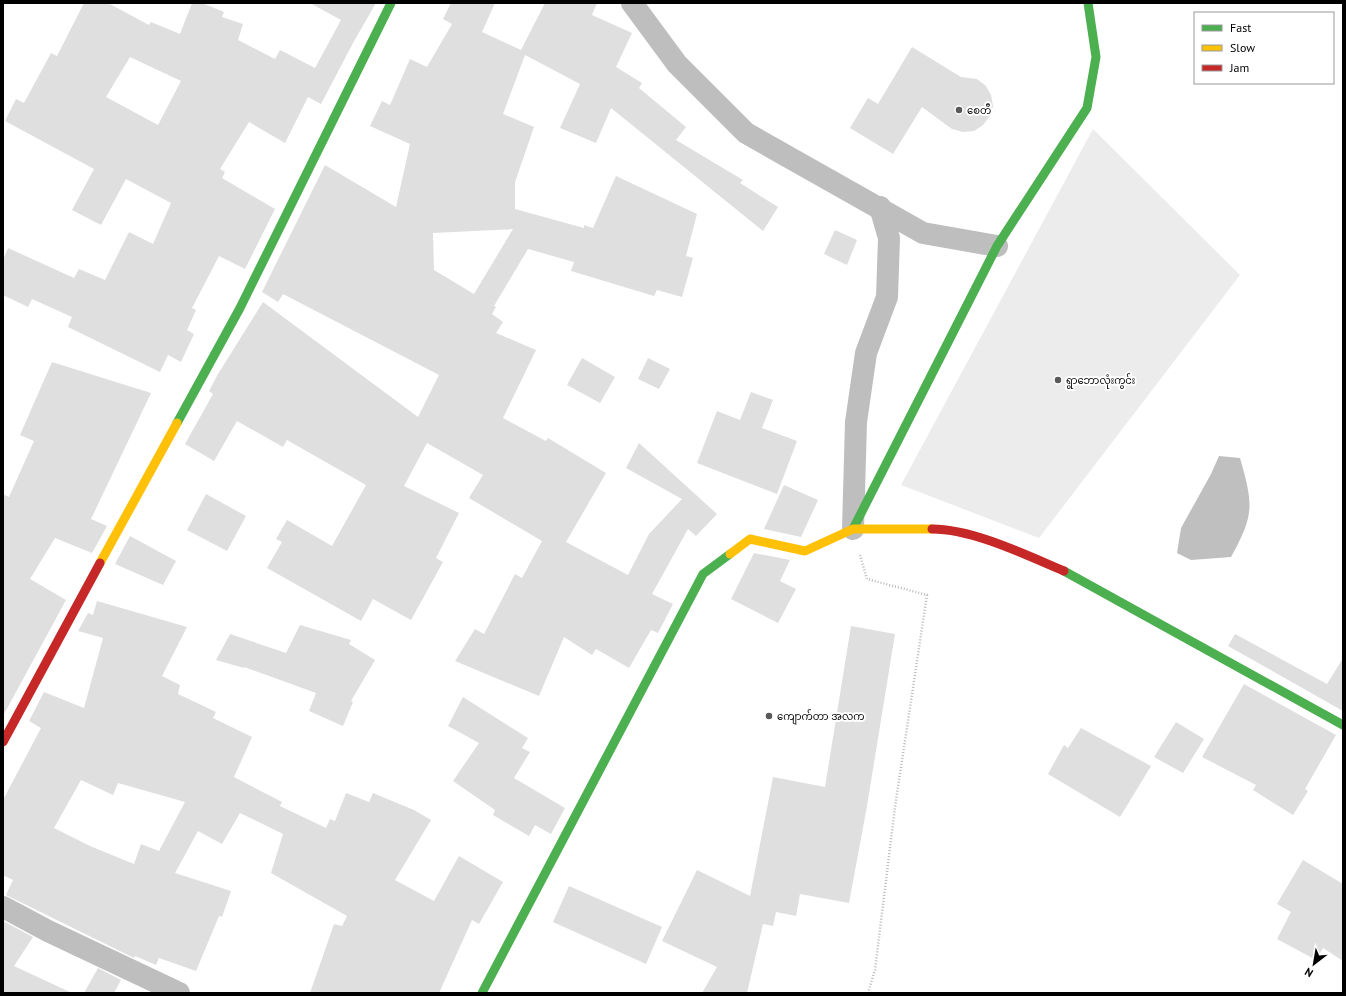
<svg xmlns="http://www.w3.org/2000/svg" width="1346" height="996" viewBox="0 0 1346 996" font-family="'PT Sans','Noto Sans Myanmar',sans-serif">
<rect width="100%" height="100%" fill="#fff"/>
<path fill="#ececec" d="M1093,129L1240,275L1039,538L901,485Z"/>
<path fill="#bfbfbf" d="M1219,456L1240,458C1253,504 1255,514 1231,557L1191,560L1177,553L1181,528L1211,474Z"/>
<g fill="#dfdfdf" fill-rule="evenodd">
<path d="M84,3H108L149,25L151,22L180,34L192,3H202L224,12L222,17L243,24L238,40L275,59L280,50L315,68L341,20L310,3H376L353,43L321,104L308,97L285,143L249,122L220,169L225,172L222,178L275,209L245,269L219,256L192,308L196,310L187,330L194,334L181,362L168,355L160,372L68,327L72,317L32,299L28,307L3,295V260L8,248L74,278L79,269L105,280L129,232L153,244L171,203L126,179L101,225L72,210L94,169L5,121L16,99L24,103L51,53L57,56ZM130,57L181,81L158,125L106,97Z"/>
<path d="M451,3H495L482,32L521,50L545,3H597L592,15L632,33L616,67L642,83L639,88L686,127L676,140L743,180L740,183L778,207L763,231L611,108L596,143L560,128L580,84L525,55L503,114L534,127L515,182V209L584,228V225L593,228L616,176L697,214L686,256L693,258L682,297L657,290L654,296L571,271L574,262L528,249L494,306L496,307L492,314L503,322L496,333L536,350L503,418L546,441L548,438L606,473L566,542L628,575L649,534L682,499L626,468L639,443L717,514L696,536L688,529L652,594L673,604L658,633L651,630L629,668L596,649L592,655L564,637L539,696L455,661L475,629L484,634L515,574L522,578L542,541L469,498L483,475L427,443L404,486L459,513L436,558L443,562L411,620L373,599L361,621L267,568L282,542L276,539L287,520L332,546L366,485L287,440L283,447L237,421L214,461L185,444L213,394L209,391L218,374L263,302L418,417L439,375L283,294L278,302L262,292L325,165L396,207L410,144L370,126L382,101L390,105L410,59L427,67L452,24L443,19ZM513,229L474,294L434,270L433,233Z"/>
<path d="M912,47L961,77L977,79L986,86L991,95L993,106L990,116L983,125L974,131L963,132L952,129L922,107L893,154L850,128L868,98L878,104Z"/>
<path d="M835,230L857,240L847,265L824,254Z"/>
<path d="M582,358L615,377L600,403L567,385Z"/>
<path d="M648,358L670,369L659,389L638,379Z"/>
<path d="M52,362L151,393L91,519L107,526L92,553L55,538L30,579L66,600L3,716V494L9,497L34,441L20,435Z"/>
<path d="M751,392L773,400L762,428L797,441L777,494L697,463L717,411L740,420Z"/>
<path d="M784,485L818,500L801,537L764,529Z"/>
<path d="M206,494L246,516L227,551L187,530Z"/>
<path d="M130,536L176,561L163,585L115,564Z"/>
<path d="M754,553L790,560L780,581L796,589L778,623L731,599Z"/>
<path d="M97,601L187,627L162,676L180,685L178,694L216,712L213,718L252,737L234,777L282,802L280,806L326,828L330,819L335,821L346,793L369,802L373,793L414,810L431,820L395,880L434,901L459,856L503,882L479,924L472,920L439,993H310L334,924L342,926L347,916L271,873L283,834L240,813L222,844L198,831L175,873L231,891L222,917L219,916L196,971L159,958L156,965L135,956L134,958L6,895L13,880L3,875V800L41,728L29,721L44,692L84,708L103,638L78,631L88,613L93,615ZM81,780L113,795L118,783L185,802L159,851L141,844L134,864L90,846L54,828Z"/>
<path d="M300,625L351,640L349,644L375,660L351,701L353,702L343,726L309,711L316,693L244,667V668L216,660L230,634L286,653Z"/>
<path d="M851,626L895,634L867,806L849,903L800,894L796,916L776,912L773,926L763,924L747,993H702L717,967L662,941L697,870L750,896L773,777L825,787Z"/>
<path d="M1235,634L1327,684L1343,658V711L1228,646Z"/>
<path d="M1244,684L1336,735L1305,789L1308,791L1293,815L1253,790L1256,785L1202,757Z"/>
<path d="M463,697L528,738L522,748L530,752L514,778L565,808L551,834L535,825L529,836L493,815L495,810L453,781L479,743L448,726Z"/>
<path d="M1176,722L1204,739L1183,773L1154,757Z"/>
<path d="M1081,728L1151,766L1120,817L1048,774L1064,745L1068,748Z"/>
<path d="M1303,860L1343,884V961L1323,948L1316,960L1277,939L1291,912L1277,904Z"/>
<path d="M569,886L662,927L646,964L553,922Z"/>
<path d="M3,921L33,937L14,966L72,993H3Z"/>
<path d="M98,968L121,980L114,993H84Z"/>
</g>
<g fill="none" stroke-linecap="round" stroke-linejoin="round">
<path stroke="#b9b9b9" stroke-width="2.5" stroke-dasharray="1 2" stroke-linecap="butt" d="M860,555L867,579L927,595L895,807L875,970L868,993"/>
<g stroke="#bebebe" stroke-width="22">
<path d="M632,3L677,64L746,133L923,233L997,246"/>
<path d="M853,529L856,422L866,353L887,297L889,238L880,207"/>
<path d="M3,907L48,931L179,993"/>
</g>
<g stroke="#4caf50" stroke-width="9">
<path d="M177,423L240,308L391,3"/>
<path d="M853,529L997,246L1087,108L1096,57L1088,3"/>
<path d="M1064,571L1343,725"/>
<path d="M482,993L703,574L730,554"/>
</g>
<g stroke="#ffc107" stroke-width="9">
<path d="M730,554L750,539L805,551L853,529H932"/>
<path d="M100,563L177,423"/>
</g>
<g stroke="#c62828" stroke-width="9">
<path d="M932,529C973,529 1026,555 1064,571"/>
<path d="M3,742L100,563"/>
</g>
</g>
<g fill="#595959" stroke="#fff" stroke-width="1.5">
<circle cx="959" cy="110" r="4"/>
<circle cx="1058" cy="380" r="4"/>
<circle cx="769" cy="716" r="4"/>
</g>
<g text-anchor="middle" stroke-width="4" stroke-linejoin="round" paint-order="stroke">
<g font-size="10" fill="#000" stroke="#fff" text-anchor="start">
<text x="967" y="114">စေတီ</text>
<text x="1066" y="384">ရွာဘောလုံးကွင်း</text>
<text x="777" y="720">ကျောက်တာ အလက</text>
</g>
</g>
<rect width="1346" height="996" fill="none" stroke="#000000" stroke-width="8"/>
<rect x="1194" y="12" width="140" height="72" fill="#ffffff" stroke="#999999"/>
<rect x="1202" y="25" width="20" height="6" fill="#4caf50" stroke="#999999"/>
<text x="1230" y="32" font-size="12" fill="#000000">Fast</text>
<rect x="1202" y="45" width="20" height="6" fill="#ffc107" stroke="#999999"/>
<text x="1230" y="52" font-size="12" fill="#000000">Slow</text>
<rect x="1202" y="65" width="20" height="6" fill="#c62828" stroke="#999999"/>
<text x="1230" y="72" font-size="12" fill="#000000">Jam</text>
<g transform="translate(1314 964) rotate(211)" stroke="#ffffff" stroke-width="3" paint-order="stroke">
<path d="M0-3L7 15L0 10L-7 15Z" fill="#000000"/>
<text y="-6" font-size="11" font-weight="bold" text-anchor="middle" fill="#000000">N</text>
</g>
</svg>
